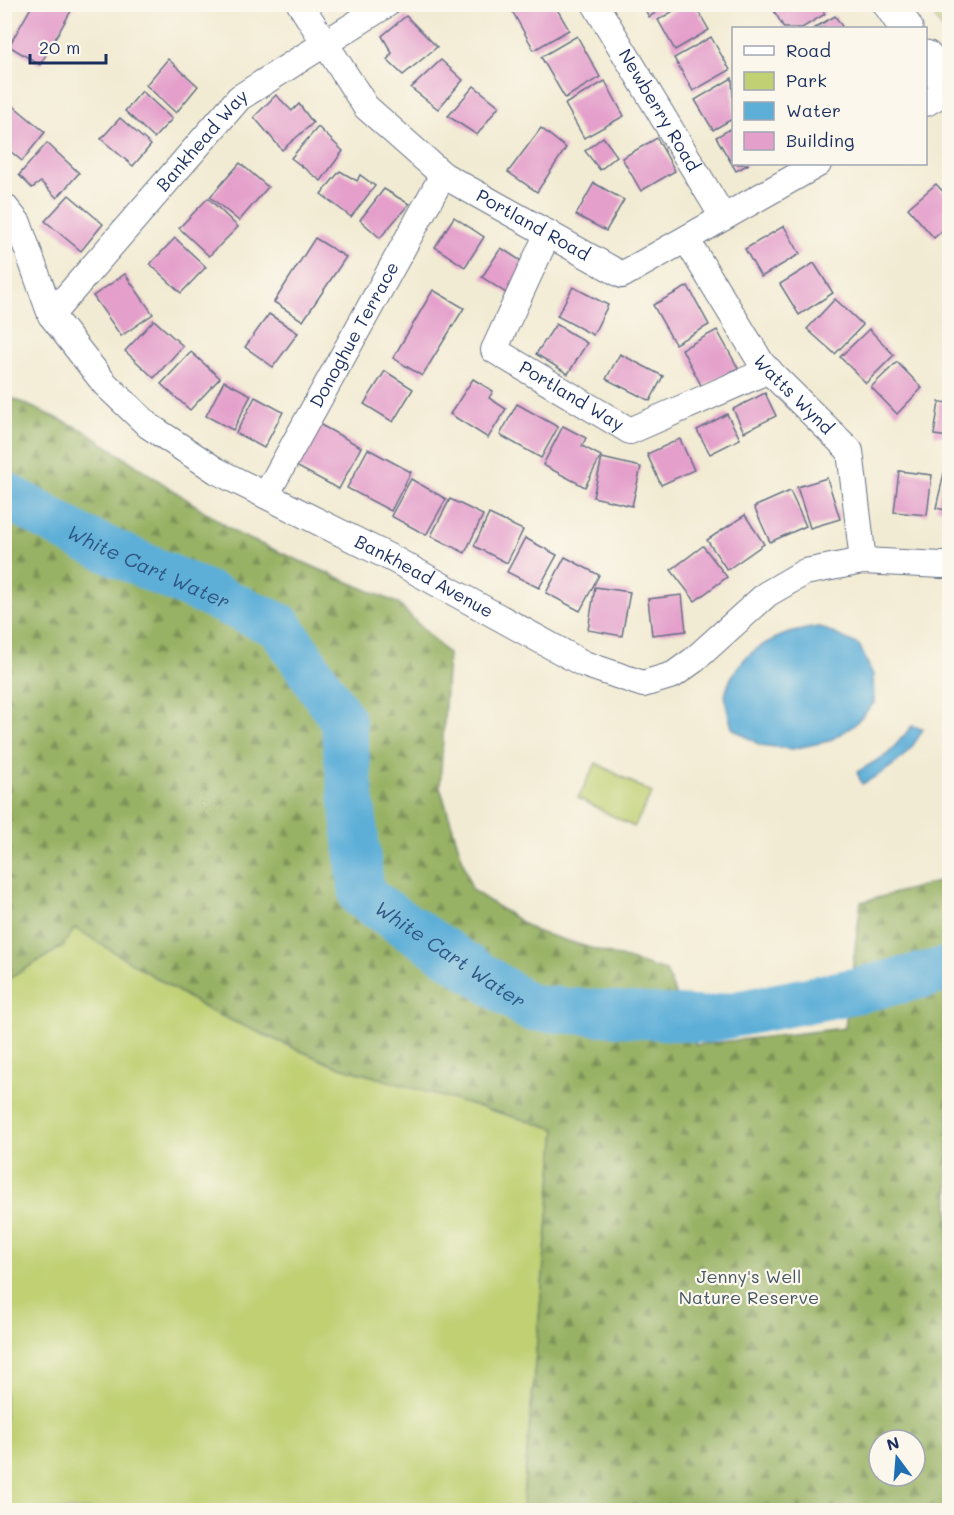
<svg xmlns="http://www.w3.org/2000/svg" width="954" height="1515" viewBox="0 0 954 1515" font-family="Mali,sans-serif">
<defs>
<pattern id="forest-firs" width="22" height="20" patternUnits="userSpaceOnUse" patternTransform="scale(1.5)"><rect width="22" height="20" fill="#98b265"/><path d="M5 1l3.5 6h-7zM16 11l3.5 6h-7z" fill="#7b9156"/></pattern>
<pattern id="cemetery-stones" width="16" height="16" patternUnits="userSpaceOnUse" patternTransform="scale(1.5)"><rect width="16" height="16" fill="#c0d073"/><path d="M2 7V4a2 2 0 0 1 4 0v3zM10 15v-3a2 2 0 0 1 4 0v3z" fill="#a4b366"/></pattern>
</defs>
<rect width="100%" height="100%" fill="#fbf7ec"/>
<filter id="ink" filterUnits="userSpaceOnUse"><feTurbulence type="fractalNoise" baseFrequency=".0167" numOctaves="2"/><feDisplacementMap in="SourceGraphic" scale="12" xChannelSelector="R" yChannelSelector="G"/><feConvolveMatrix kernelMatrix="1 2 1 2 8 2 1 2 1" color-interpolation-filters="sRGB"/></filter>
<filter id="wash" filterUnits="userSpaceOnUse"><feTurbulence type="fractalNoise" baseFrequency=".008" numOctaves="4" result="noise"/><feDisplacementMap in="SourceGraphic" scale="24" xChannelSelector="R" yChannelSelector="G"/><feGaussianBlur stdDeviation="1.35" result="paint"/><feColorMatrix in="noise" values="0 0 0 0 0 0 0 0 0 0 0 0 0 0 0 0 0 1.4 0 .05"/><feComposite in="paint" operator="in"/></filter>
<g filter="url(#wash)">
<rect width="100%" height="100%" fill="#f2ebd3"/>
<g fill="#c0d073" stroke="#6e8068" stroke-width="1.5">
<path d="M596,763L652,793L634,827L578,798Z"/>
<path d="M75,927L210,1011L333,1065L556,1129L522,1510H5L4,981L62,947Z"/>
</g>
<path fill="url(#forest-firs)" stroke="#5a7062" stroke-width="1.5" fill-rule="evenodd" d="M5,395L83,430L240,535L397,603L448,654L440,787L472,890L535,931L666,971L696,1045L845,1028L861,902L949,879V1510H522L556,1129L333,1065L210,1011L75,928L62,947L5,981ZM879,1440H915V1476H879Z"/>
<path fill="url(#cemetery-stones)" stroke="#6e8068" stroke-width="1.5" d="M927,5H949V40Z"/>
<g fill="#5dafd8" stroke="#3c6f9b" stroke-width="1.5">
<path d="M820,627L859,645L873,675L874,703L853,726L829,741L792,749L760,745L732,728C730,718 723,701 726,692C737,650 781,631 820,627Z"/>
<path d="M912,726L923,729C909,757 889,770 862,784L857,772L888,754Z"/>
</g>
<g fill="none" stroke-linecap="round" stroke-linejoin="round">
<path stroke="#5dafd8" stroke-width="46" id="s1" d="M4,494L84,539L280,626L343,721L362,896L530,1008L706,1020L859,990L950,969"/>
</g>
<g id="blocks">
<g fill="#e49fcb">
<path d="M33,4H75L40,65L9,46Z"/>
<path d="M518,4H554L569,30L534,50L511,9Z"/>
<path d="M642,4H670L649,17Z"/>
<path d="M685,4H694L709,30L675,50L658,20Z"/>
<path d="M770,4H819L825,14L802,28H784Z"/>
<path d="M406,16L437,47L403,75L387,60L392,53L382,36Z"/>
<path d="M835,16L843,28H814Z"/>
<path d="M577,36L600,77L565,98L541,57Z"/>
<path d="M711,37L730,70L693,91L674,58Z"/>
<path d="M168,59L198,86L176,113L146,85Z"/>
<path d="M441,60L463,80L438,109L411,88Z"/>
<path d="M732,78L734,118L713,130L695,100Z"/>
<path d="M605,81L624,116L584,138L565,104Z"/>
<path d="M474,86L499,106L477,135L448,116Z"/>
<path d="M142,91L172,119L154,138L125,111Z"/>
<path d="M276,95L292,111L299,104L313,123L282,150L254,117Z"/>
<path d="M11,104L45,132L22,161L4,146V111Z"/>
<path d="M120,118L151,145L133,166L101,139Z"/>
<path d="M318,127L343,151L321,181L291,158Z"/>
<path d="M734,127V164H749L736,171L716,137Z"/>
<path d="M541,128L566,148L537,192L508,172Z"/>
<path d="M603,137L617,156L600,170L585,151Z"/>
<path d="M657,138L675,171L641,191L622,158Z"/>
<path d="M47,143L79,173L57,198L41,182L32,188L19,175Z"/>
<path d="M240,163L268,187L239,221L210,197Z"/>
<path d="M340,171L357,181L360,175L375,186L351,217L321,194Z"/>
<path d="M594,183L624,200L606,231L576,215Z"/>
<path d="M936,184L950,199V224L934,238L908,208Z"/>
<path d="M384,189L409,204L380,238L360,220Z"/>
<path d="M69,195L103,224L81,251L45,221Z"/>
<path d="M208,198L238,227L209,256L179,228Z"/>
<path d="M454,217L484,237L465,267L435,247Z"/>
<path d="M784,226L800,254L761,277L745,249Z"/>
<path d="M175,238L206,267L181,293L150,264Z"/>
<path d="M315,238L346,257L303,321L274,302Z"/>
<path d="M501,248L532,268L512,297L482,277Z"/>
<path d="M814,263L833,293L799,315L780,284Z"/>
<path d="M125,274L153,314L121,336L93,296Z"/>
<path d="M688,286L709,325L675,344L653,305Z"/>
<path d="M573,287L608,305L593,335L557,316Z"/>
<path d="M433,290L464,308L422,376L393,358Z"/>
<path d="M835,299L863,325L835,354L807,329Z"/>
<path d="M269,314L298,333L273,367L245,347Z"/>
<path d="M154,320L183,346L154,378L125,351Z"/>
<path d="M556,324L587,343L568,374L536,354Z"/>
<path d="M869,329L894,355L866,383L840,357Z"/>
<path d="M717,330L738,368L702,387L682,349Z"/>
<path d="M191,352L220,378L190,410L161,384Z"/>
<path d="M620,354L663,376L650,401L606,379Z"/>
<path d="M897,362L922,388L897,414L871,387Z"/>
<path d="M385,371L413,389L393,422L364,404Z"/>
<path d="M473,379L493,391L489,398L506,409L488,438L450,414Z"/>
<path d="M224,381L251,395L233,430L206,416Z"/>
<path d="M765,393L776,416L744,432L733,409Z"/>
<path d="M255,397L283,412L264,448L236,433Z"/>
<path d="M939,402L950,403V437L934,435Z"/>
<path d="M517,404L558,427L541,458L500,435Z"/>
<path d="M727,414L740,439L710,454L697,430Z"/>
<path d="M319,424L361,447L339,489L296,466Z"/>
<path d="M563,426L586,438L582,446L601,456L585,487L543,465Z"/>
<path d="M680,439L694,470L661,485L647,454Z"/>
<path d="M368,449L411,472L391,511L347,488Z"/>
<path d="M602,458L641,467L632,506L593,497Z"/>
<path d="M899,471L932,475L927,515L894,512Z"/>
<path d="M944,473L950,475V511L936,508Z"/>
<path d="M827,478L840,519L810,528L797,487Z"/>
<path d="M411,479L446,499L426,535L391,516Z"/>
<path d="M790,491L806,526L770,542L754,507Z"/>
<path d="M450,499L483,515L465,553L431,536Z"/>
<path d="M489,514L523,530L507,563L474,546Z"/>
<path d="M745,515L764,544L727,570L707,540Z"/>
<path d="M525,538L557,555L539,588L507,572Z"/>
<path d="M703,546L727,577L695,601L671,570Z"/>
<path d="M565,557L599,575L580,611L546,593Z"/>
<path d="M595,587L630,592L622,636L588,630Z"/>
<path d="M682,595L686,631L652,635L648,599Z"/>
</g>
</g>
</g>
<g filter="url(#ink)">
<use href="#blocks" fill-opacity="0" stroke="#667187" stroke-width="1.5"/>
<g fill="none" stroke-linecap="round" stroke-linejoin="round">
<g stroke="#667187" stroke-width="28">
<g id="minor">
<path id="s2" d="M300,4L366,107L443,175L622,275L818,164"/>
<path id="s3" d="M595,4L723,217"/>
<path d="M926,103L950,89"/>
<path id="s4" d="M4,206L18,223L51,315L105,384L149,426L217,471L395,560L584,664L643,684L673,675L694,660L767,594L805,572L863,561L942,565"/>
<path id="s5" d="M548,233L494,350L630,431L769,370"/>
<path id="s6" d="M686,239L762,364L850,451L863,561"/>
<path id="s7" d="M51,315L239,98L387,4"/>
<path id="s8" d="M266,495L443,175"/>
</g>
</g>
<g stroke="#667187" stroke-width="35">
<g id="tertiary">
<path d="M890,4L906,28"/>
<path d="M926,57L950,88"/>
</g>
</g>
<use href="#minor" stroke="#fff" stroke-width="26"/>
<use href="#tertiary" stroke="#fff" stroke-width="33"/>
</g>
</g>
<g text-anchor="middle" stroke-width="4.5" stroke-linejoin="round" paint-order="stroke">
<g font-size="18" fill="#1b2f5e" stroke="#fbf7ec">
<text dy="6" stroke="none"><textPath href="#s3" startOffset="124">Newberry Road</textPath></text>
<text dy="6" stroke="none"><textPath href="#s7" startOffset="231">Bankhead Way</textPath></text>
<text dy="6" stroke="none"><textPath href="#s2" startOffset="328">Portland Road</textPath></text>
<text dy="6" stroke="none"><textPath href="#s8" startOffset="183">Donoghue Terrace</textPath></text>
<text dy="6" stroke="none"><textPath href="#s6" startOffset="190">Watts Wynd</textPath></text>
<text dy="6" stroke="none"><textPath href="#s5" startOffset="219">Portland Way</textPath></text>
<text dy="6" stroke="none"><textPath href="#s4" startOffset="582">Bankhead Avenue</textPath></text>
</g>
<g font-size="18" fill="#445763" stroke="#fbf7ec">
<text x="749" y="1283">Jenny's Well<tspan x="749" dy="21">Nature Reserve</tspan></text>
</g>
<g font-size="20" font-style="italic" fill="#2f5583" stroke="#fbf7ec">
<text dy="7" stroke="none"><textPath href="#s1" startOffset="162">White Cart Water</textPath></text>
<text dy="7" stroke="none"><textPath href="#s1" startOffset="702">White Cart Water</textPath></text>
</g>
</g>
<rect width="954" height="1515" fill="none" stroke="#fbf7ec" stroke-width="24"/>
<rect x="732" y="27" width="195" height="138" fill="#fbf7ec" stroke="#a1a7b3" stroke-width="1.5"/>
<rect x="744" y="46" width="30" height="9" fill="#ffffff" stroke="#a1a7b3" stroke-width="1.5"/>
<text x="786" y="57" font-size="18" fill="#1b2f5e">Road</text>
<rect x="744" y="72" width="30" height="18" fill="#c0d073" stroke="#a1a7b3" stroke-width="1.5"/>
<text x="786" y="87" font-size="18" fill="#1b2f5e">Park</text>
<rect x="744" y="102" width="30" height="18" fill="#5dafd8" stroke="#a1a7b3" stroke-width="1.5"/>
<text x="786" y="117" font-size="18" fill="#1b2f5e">Water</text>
<rect x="744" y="132" width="30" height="18" fill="#e49fcb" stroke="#a1a7b3" stroke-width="1.5"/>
<text x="786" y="147" font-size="18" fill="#1b2f5e">Building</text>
<g transform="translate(897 1458) rotate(344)"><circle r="28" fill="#fbf7ec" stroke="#a1a7b3" stroke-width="1.5"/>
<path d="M0-4.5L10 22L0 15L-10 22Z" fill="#1f6fb2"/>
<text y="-9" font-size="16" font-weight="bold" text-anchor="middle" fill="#1b2f5e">N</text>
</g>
<path d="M30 54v9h76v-9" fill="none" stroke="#1b2f5e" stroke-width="3"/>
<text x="39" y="54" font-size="18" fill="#1b2f5e" stroke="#fbf7ec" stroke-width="4.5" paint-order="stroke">20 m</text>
</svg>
